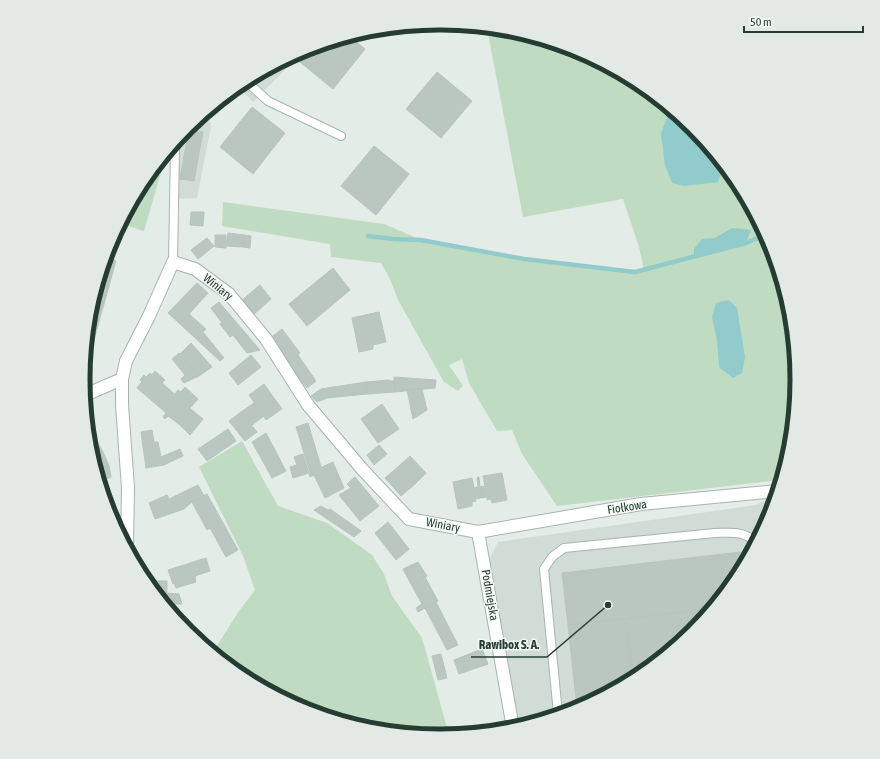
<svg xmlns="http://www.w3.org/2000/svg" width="880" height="759" viewBox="0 0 880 759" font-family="'Asap Condensed',sans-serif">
<rect width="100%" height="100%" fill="#e4ece7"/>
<g fill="#d2dcd6">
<path d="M305,50L253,102L238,87L242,83Z"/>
<path d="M207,112L211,126L197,198L174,199L179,138L188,127Z"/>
<path d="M776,495L769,516L736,578L692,632L638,676L576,709L513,728L489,560L498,542L756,505Z"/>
</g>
<g fill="#bfdbc2">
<path d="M487,28L510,30L577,50L638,83L675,113L668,115L717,182L724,167L737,182L769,243L790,310L796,380L790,449L780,480L557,506L522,454L512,430L497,431L469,383L462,359L449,365L463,386L458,391L444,382L398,300L390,279L381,263L331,257L330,244L222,226L223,202L384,224L421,240L524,259L635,272L644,270L639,247L623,199L523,217Z"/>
<path d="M156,167L162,169L144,231L121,224L144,181Z"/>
<path d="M242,441L278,506L327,523L372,555L384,574L392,596L422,638L449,735L440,736L370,729L303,709L242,676L213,652L239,611L255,590L243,556L199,467Z"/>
</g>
<g fill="#92cbcb">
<path d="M675,113L692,128L724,167L718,182L684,186L672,183L665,165L661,134L668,114Z"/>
<path d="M732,228L751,230L746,243L694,257V249L702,239L715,238Z"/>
<path d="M729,300L737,308L745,357L742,373L733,378L719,367L717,340L712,317L716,303Z"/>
</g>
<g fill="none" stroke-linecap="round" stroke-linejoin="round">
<path stroke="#92cbcb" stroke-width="4.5" d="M368,236L393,239L421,240L524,259L635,272L746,243L765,235"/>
</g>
<g fill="#bac7c0" stroke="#b7c5bd">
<path d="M349,36L365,49L333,89L300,62L312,48Z"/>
<path d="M437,72L472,101L441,138L406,109Z"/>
<path d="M252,107L285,133L253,174L220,147Z"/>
<path d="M189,129L203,132L194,181L180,179Z"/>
<path d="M374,146L409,174L376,215L341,186Z"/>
<path d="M191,212H204L203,226L190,225Z"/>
<path d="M228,233L244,235L243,247L226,246Z"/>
<path d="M215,235H226V248L215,247Z"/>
<path d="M244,235L251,236L250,248L243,247Z"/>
<path d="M207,238L214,246L198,259L191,250Z"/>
<path d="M106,258L116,261L90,354L86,353L90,310Z"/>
<path d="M333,268L350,290L307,326L289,304Z"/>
<path d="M197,283L208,293L180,324L168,313Z"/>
<path d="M260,285L271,299L252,316L241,301Z"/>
<path d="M219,302L260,350L247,353L233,335L230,337L220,324L222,323L211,308Z"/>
<path d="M379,312L386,342L373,345V349L359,352L352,318Z"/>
<path d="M189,314L206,329L203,332L224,358L220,361L180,324Z"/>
<path d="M282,329L300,353L287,363L269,339Z"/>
<path d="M191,343L212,367L199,376L180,354Z"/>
<path d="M179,353L180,354L199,376L184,383L181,379L185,375L172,359Z"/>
<path d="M251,355L261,367L238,385L229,373Z"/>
<path d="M298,355L316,381L307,388L287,363Z"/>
<path d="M155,371L165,380L162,383L170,390L157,405L137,388L142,382L140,380L144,375L146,377L150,373L152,375Z"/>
<path d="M394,377L436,380L435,388L395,392Z"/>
<path d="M389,380L391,381H394L395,392L367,394L366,382Z"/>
<path d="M366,382L367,394L327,398L317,402L311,396L321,389Z"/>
<path d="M264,384L282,409L266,420L249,395Z"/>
<path d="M185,387L198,399L190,408L175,394L178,390L181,392Z"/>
<path d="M422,389L427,410L413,419L407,390Z"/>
<path d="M170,390L192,410L180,425L168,416L165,419L163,417L166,413L157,405Z"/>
<path d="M254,403L264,416L252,425L241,412Z"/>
<path d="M382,404L399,429L378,443L361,419Z"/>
<path d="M192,410L203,419L190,435L180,425Z"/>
<path d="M241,412L257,432L245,441L229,421Z"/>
<path d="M308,423L321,467L310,472L296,427Z"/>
<path d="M228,429L236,441L207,461L198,449Z"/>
<path d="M91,430L103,452L93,457L90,449L89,431Z"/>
<path d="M152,430L154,442H158L161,457L180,449L183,456L164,465L146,468L141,432Z"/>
<path d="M266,433L286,471L272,478L252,442Z"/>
<path d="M379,445L387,454L374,465L367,455Z"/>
<path d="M103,452L109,466L111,477L100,482L93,457Z"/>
<path d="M303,454L309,473L293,478L290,467L297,465L294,457Z"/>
<path d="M410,456L426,473L415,484L399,466Z"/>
<path d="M333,462L344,488L325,498L314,475L310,477L309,473Z"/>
<path d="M399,466L415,484L401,496L385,478Z"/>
<path d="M502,473L507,500L492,503L491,499L487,500V497L481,498L478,477H479L480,487L485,486L483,476Z"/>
<path d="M355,477L379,506L360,521L339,495L351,488L347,484Z"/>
<path d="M478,477L481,498L475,499L476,501L472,502V506L458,509L453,482L472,478L474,488L478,487L477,478Z"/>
<path d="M198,485L204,496L192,502L184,509L155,519L149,503L167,495L169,499Z"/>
<path d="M207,494L222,521L207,530L192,502Z"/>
<path d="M108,496L112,508L109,509L105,497Z"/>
<path d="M321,506L328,510L330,509L361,531L354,537L314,510Z"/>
<path d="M222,521L238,550L226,557L210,528Z"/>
<path d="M388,522L409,549L396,560L375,533Z"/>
<path d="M740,552L742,567L736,578L711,609L568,625L562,573Z"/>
<path d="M206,558L210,571L195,576L196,582L176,588L174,583L173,584L168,570Z"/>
<path d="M418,562L427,576L412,586L403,569Z"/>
<path d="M425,577L438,601L418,612L416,608L422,604L412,586Z"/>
<path d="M151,581H167V593L179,594L182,604H165L151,587Z"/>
<path d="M436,602L458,645L447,650L425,608Z"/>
<path d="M711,609L692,632L690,633L687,612Z"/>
<path d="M687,612L690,633L633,679L626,619Z"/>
<path d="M625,619L633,679L577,708L568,625Z"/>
<path d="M189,620L195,637L181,623Z"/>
<path d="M482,649L488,664L459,674L454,660Z"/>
<path d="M441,654L447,678L438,680L432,656Z"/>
<path d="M488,725L489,731L472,733L471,729Z"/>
</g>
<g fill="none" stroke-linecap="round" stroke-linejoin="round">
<g stroke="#a7b4ad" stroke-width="10">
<g id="service">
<path d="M246,81L268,101L341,136"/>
<path d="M171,148L175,149L173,262"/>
<path d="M175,149L179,138"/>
<path d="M558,714L544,569L552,557L564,548L715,533C728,533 746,530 755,543"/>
</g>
</g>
<g stroke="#a7b4ad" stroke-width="14">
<g id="minor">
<path d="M85,395L122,379"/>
<path d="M478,532L513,728"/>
<path d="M127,546L128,488L122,405V379L126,361L149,316L173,262L195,269L229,294L266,339L308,405L362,469L409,519L478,532L641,504L777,491"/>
</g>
</g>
<use href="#service" stroke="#fff" stroke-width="8"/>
<use href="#minor" stroke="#fff" stroke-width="12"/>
<g stroke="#60776d" stroke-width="4.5">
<path id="rail" d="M787,303L796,383"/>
</g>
<use href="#rail" stroke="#f4f9f6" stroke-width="3" stroke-dasharray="9" stroke-linecap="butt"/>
</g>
<g text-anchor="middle" stroke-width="3" stroke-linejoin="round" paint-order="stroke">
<g font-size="12" fill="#253c32" stroke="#f4f9f6">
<text transform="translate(218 287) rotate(39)" y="4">Winiary</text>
<text transform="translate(627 507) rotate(-9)" y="4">Fiołkowa</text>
<text transform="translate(443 525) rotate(11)" y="4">Winiary</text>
<text transform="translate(490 595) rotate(80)" y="4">Podmiejska</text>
</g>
</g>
<path d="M0 0H880V759H0ZM439 30H441A349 349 0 0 1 790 379V380A349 349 0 0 1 441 729H439A349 349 0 0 1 90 380V379A349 349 0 0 1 439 30Z" fill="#e3eae6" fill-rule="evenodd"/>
<path fill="none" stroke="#253c32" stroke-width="5" d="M439 30H441A349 349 0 0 1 790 379V380A349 349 0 0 1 441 729H439A349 349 0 0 1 90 380V379A349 349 0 0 1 439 30Z"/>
<path fill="none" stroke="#253c32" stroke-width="1.5" d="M608 605L547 657H471"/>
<circle fill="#253c32" stroke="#f4f9f6" stroke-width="1.5" cx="608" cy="605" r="4"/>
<g font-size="13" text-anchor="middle" font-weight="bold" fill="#253c32" stroke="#f4f9f6" stroke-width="3" stroke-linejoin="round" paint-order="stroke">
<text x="509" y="649">Rawibox S. A.</text>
</g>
<path d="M744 26v6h119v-6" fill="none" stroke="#253c32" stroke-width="2"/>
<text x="750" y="26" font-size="12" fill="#253c32" stroke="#f4f9f6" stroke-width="3" paint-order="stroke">50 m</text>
</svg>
